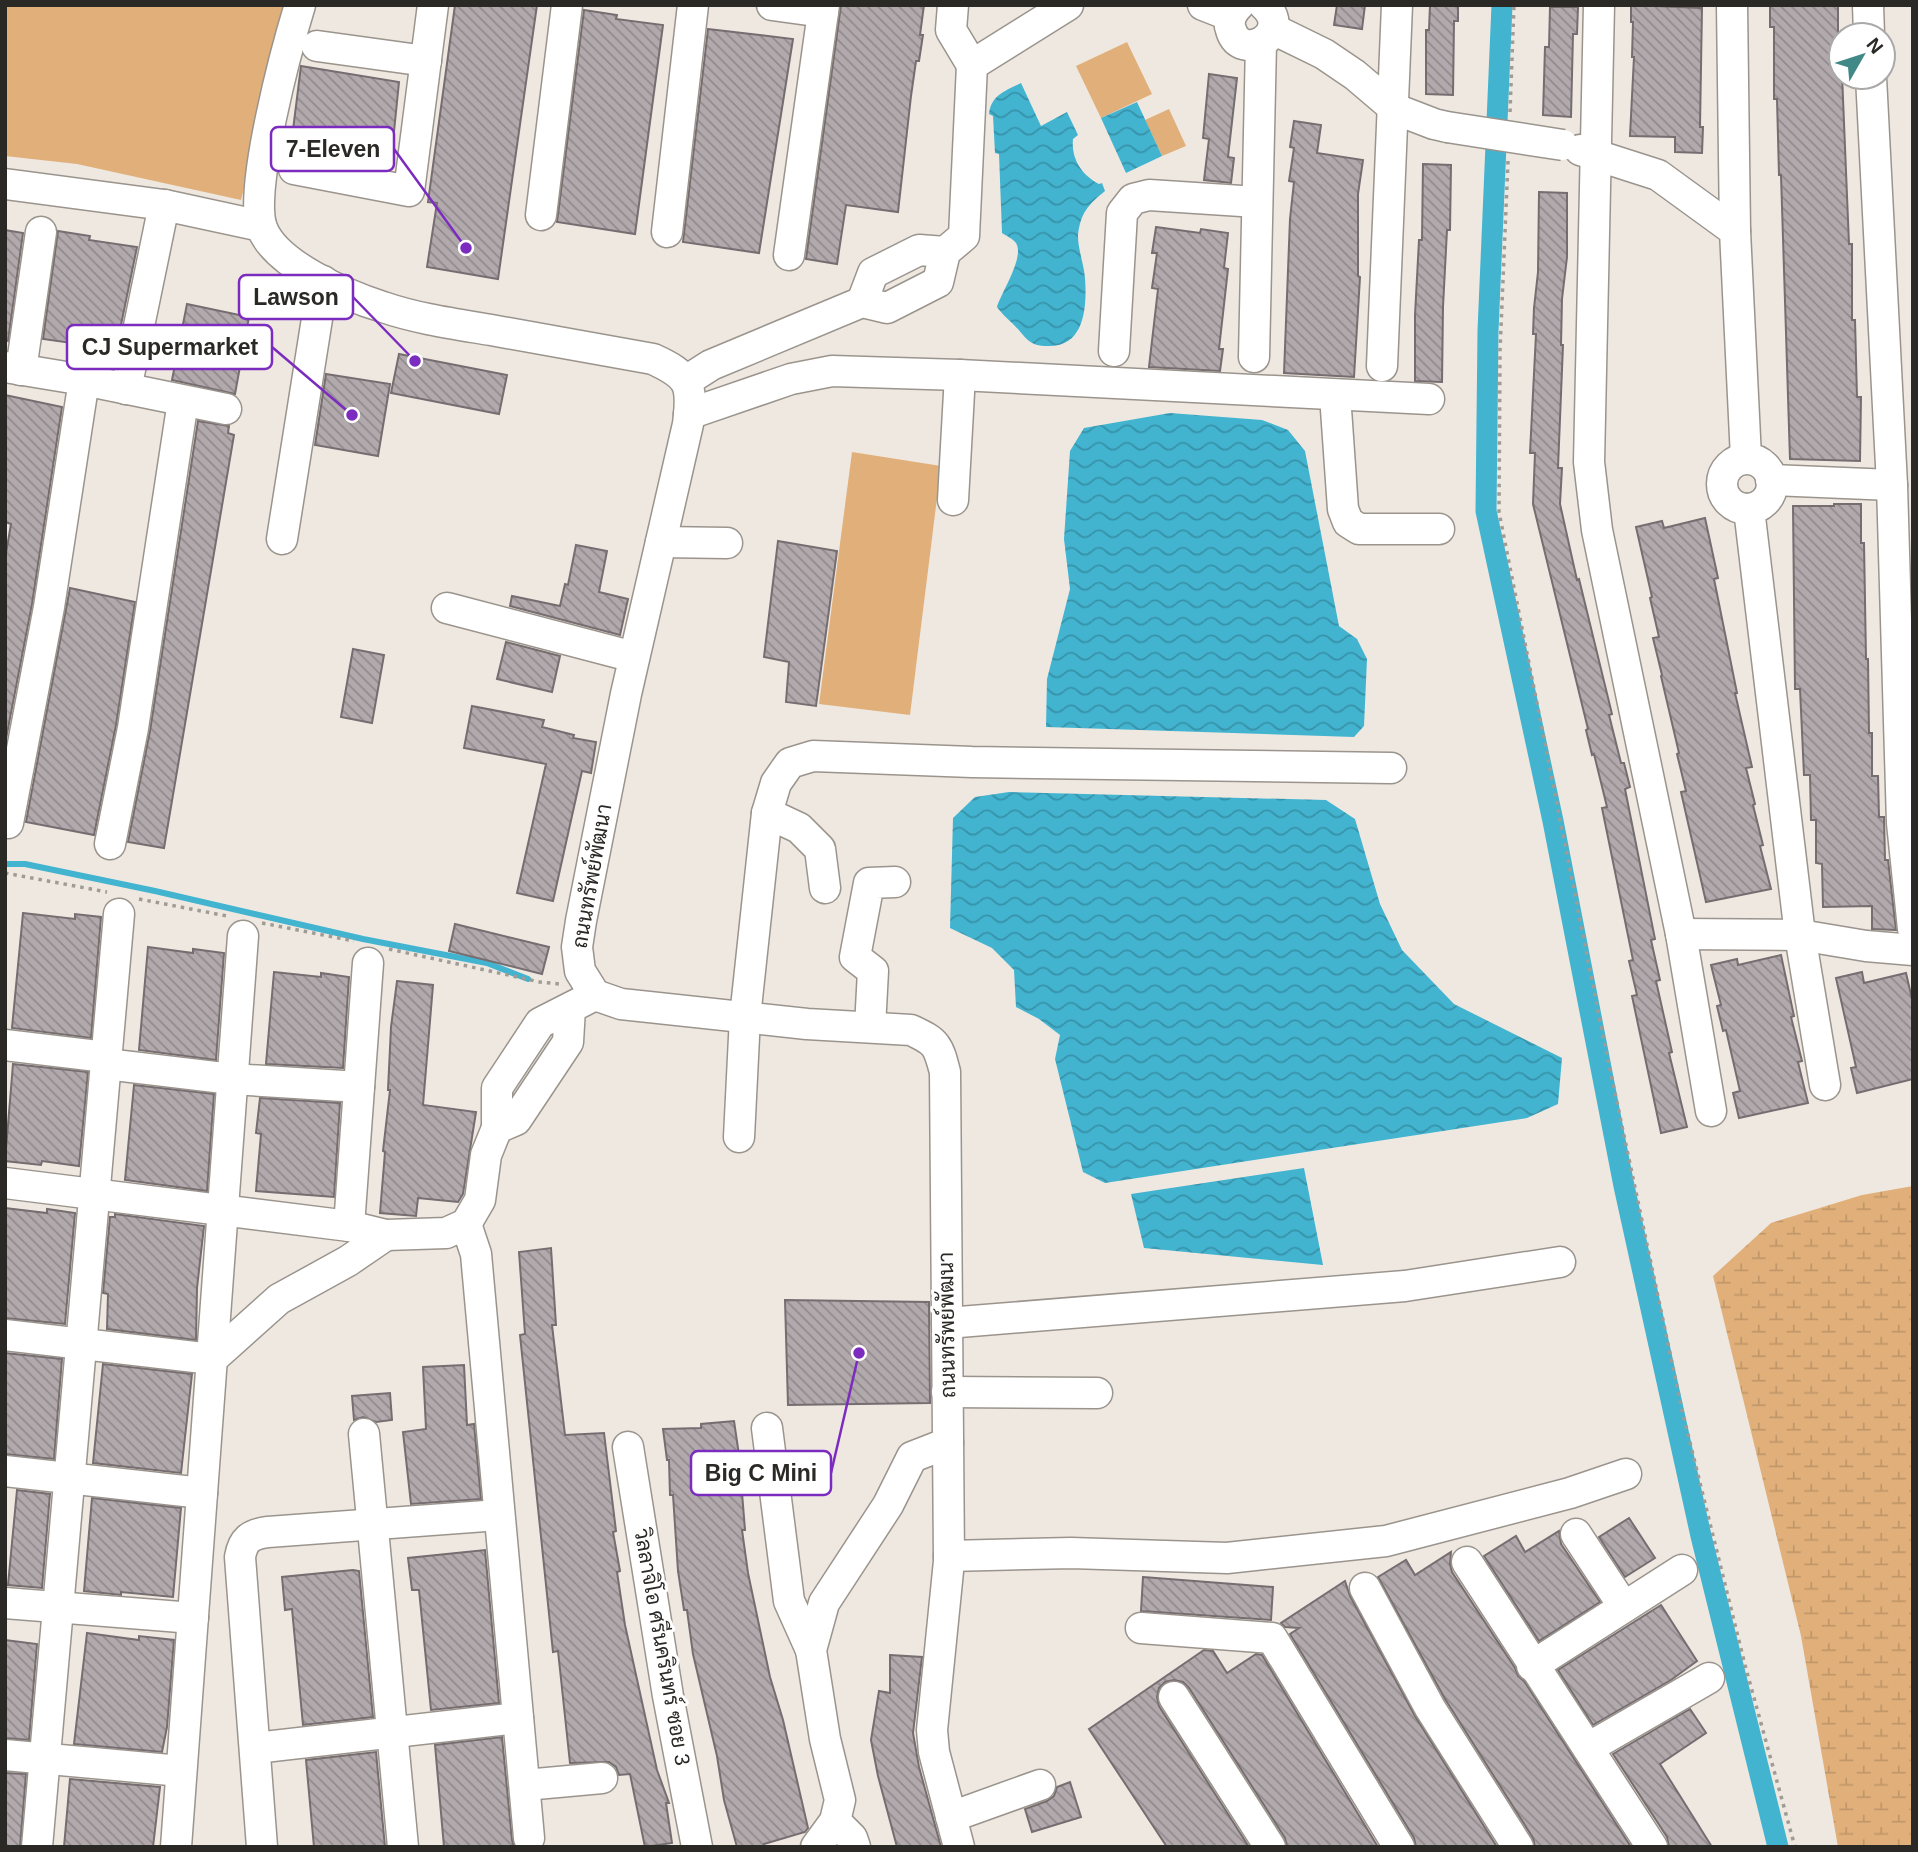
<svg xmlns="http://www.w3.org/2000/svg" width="1918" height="1852" viewBox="0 0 1918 1852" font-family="Arial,Sarabun,sans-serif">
<defs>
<pattern id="wetland-marsh" width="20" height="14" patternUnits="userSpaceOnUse" patternTransform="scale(1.75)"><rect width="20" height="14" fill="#e1b07a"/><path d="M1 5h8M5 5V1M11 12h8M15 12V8" fill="none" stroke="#c19769"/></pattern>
<pattern id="water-waves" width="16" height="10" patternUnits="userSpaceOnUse" patternTransform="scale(1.75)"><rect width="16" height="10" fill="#42b4d0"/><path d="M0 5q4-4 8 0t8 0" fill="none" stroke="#3792a9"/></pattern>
<pattern id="building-back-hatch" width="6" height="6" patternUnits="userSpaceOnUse" patternTransform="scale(1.75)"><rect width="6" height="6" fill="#b2a9ad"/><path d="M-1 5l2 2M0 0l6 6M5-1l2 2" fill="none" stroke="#918a8d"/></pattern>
</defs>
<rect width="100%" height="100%" fill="#eee8e1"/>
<g fill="#e1b07a">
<path d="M5,5H290L241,200L77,164L5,156Z"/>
<path d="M1127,42L1152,94L1101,118L1076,66Z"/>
<path d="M1169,109L1186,146L1162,156L1145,120Z"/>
<path d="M852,452L941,466L910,715L819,704Z"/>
</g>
<path fill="url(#wetland-marsh)" d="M1913,1186V1847H1838L1801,1636L1713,1276L1771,1223L1862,1195Z"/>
<g fill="url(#water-waves)">
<path d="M1021,83L1041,126L1067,112L1078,135L1073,139C1071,159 1082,175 1099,184L1102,183L1105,191C1089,204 1080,213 1078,236C1078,249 1084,265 1085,278C1087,306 1085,345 1051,346C1027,347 1027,337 1012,323C1006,317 1002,314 997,307C1001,293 1025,257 1016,243C1013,239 1007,236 1002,233L999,154L995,153L993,116L989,114C991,95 1005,91 1021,83Z"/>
<path d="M1137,102L1162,156L1126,173L1101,118Z"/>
<path d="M1170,413L1262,420L1288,430L1305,451L1339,626L1357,639L1367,659L1364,726L1354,737L1046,727L1047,679L1070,589L1064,539L1070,451L1084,428Z"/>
<path d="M1009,792L1326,800L1355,819L1380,904L1402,950L1454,1004L1562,1058L1558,1104L1527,1118L1105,1183L1083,1172L1055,1059L1060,1035L1039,1019L1016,1007L1014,970L992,948L950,928L953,818L975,797Z"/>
<path d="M1304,1168L1323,1265L1144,1248L1131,1194Z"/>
</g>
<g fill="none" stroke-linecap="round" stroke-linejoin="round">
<path stroke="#42b4d0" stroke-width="6" d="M5,864H25L155,891L363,939L487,963L528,979"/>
<path stroke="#42b4d0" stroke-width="21" d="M1502,5L1488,331L1486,511L1553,821L1624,1186L1701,1536L1778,1847"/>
</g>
<g fill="url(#building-back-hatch)" stroke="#756d70" stroke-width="2">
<path d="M455,5H537L498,279L427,267L437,203L428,202Z"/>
<path d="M841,5H924L920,35H923L919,61H916L911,96L898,212L846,205L837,264L806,259Z"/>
<path d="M1337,5H1365L1362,29L1334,25Z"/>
<path d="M1430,5H1458V21H1454L1453,95L1426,94V30H1429Z"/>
<path d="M1631,5L1702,8L1700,127H1703L1702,153L1675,152V137L1630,136L1634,57H1632L1633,22H1631Z"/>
<path d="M1770,5H1838V50H1841L1849,244H1852V320H1855L1857,397H1861L1860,461L1790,459L1781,175H1779L1777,99H1774V27H1770Z"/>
<path d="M1550,7H1578L1577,34H1573L1571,117L1543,115L1545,47H1549Z"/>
<path d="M584,10L617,15L616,19L663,25L635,234L557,222Z"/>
<path d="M708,29L793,39L759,253L683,242Z"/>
<path d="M301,66L399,82L391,161L291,146Z"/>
<path d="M1209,74L1237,78L1228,157L1234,158L1231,183L1204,180L1209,139L1203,138Z"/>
<path d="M1294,121L1321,125L1317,153L1363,160L1358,194V276L1360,277L1354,377L1284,373L1290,219L1294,182L1289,181L1294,148L1290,147Z"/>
<path d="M1423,164L1451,165L1450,230H1447L1443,307L1442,382L1415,381V315L1419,240H1422Z"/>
<path d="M1539,192L1567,193V257L1562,299L1561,345H1563L1558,468H1562L1560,504L1577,580L1579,579L1612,714L1609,715L1621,763H1624L1630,787L1625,789L1655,939L1651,940L1660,980L1656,981L1672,1052L1669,1053L1687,1127L1661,1133L1632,996L1637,995L1629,961L1633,960L1602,808L1607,807L1594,754L1592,755L1586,730L1588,729L1533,504L1535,453H1530L1536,334H1533L1534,308L1538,272Z"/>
<path d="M1156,227L1200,233L1201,229L1228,233L1224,268L1228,269L1219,349H1223L1220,371L1149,367L1158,289L1152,288L1157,253H1152Z"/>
<path d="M5,230L23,233L8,341L5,340Z"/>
<path d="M58,231L90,236L89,240L137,247L115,354L78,348L79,344L43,339Z"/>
<path d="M187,304L249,317L235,394L172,380Z"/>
<path d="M399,354L507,375L499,414L391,393Z"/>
<path d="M326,374L390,384L378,456L315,445Z"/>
<path d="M5,395L62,407L32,604L5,744V559L11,524L5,522Z"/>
<path d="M198,421L229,426L228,433L234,435L164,848L128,842L150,731Z"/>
<path d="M1834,504H1861V543H1864L1866,659H1868L1869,733H1872V776H1878L1879,817H1884L1885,860H1888L1896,930L1872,929V906L1823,907L1822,864L1816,863V820H1811L1810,775H1804L1800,689H1795L1793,506H1834Z"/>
<path d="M1705,518L1718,578L1714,579L1737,693H1735L1752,767L1746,768L1755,804L1753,805L1763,845L1760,846L1771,889L1706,902L1681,792L1686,791L1677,754L1679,753L1661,676L1662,675L1653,638L1659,637L1650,598L1652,597L1636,527L1662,521L1664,528Z"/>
<path d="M778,541L837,551L816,706L786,702L789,662L764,657Z"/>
<path d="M576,545L607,551L599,592L628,599L620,635L510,606L512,596L560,606L565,584L568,585Z"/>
<path d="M70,588L135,602L116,725L94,835L26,822Z"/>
<path d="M506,642L560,656L552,692L497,679Z"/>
<path d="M353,649L384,655L372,723L341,717Z"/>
<path d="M472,706L544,720L542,727L574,735L573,738L596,742L591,773L582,771L553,901L517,893L546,764L464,748Z"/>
<path d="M23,913L75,919V914L101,917L91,1038L12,1028Z"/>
<path d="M455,924L549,947L542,974L449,951Z"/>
<path d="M148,947L193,953V949L224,953L216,1060L139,1050Z"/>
<path d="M1781,955L1794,1016L1791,1017L1802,1061L1798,1062L1808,1103L1739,1118L1733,1093L1740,1091L1726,1030L1723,1031L1717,1006L1721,1005L1711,965L1737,959L1738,965Z"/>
<path d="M274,972L321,977V973L349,977L343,1068L266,1064Z"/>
<path d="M1862,972L1864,983L1906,973L1913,1003V1079L1857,1093L1851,1068L1856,1067L1836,978Z"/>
<path d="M397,981L433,985L423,1105L476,1112L463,1194L458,1202L418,1198L416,1216L380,1213L385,1152L383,1151L390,1090H388L391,1027Z"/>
<path d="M13,1064L88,1072L79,1166L42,1161L41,1165L5,1161Z"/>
<path d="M134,1085L214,1094L207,1191L125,1180Z"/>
<path d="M260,1098L340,1103L334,1197L256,1191L261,1134L256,1133Z"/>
<path d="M5,1208L47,1213V1209L75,1213L65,1324L5,1318Z"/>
<path d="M115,1214L204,1226L197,1288L196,1340L107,1329L108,1294L103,1293L110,1217H115Z"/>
<path d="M551,1248L556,1325H552L565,1435L604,1433L616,1531L613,1532L620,1571L617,1572L625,1625L657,1770L669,1803H666L672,1843L645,1847L630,1774L619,1775L616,1767L609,1762L570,1763L558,1651L553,1652L520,1335L525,1334L519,1252Z"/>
<path d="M785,1300L929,1302L930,1403L788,1405Z"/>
<path d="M5,1353L62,1359L54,1459L5,1454Z"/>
<path d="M103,1364L192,1374L181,1473L93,1463Z"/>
<path d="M464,1365L467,1425L474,1424L481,1499L411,1504L403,1432L426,1429L423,1367Z"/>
<path d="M390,1393L392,1420L376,1422L363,1417L354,1420L352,1396Z"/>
<path d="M734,1421L739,1455L745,1530H742L748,1573L770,1677L783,1720L808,1828L805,1832L764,1844V1847H737L724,1800L717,1756L693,1654L687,1610H684L678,1571L673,1495H670L669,1460H667L663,1429L701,1428V1424Z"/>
<path d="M17,1490L50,1494L42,1588L8,1585Z"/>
<path d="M92,1498L181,1508L173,1597L121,1592V1595L84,1591Z"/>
<path d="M1629,1518L1655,1558L1625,1577L1599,1537Z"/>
<path d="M1559,1531L1561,1544L1600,1602L1539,1641L1484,1556L1516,1536L1525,1552Z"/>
<path d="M485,1550L499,1703L431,1710L419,1590H412L408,1558Z"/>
<path d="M1451,1552L1450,1564L1452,1572L1515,1668L1518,1676L1524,1681L1631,1847H1535L1533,1838L1445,1699L1378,1577L1406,1560L1415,1575Z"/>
<path d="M353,1570L359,1571L373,1717L303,1725L292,1609L285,1610L282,1577Z"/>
<path d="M1143,1577L1273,1587L1271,1620L1141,1611Z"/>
<path d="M1345,1581L1350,1596L1415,1716L1497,1847H1416L1414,1838L1290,1634L1299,1628L1285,1627L1281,1623Z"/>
<path d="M1661,1605L1697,1661L1671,1680L1593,1725L1558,1670Z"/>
<path d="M87,1633L139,1640V1636L174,1640L167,1727L162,1752L74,1744Z"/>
<path d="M5,1640L37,1644L29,1740L5,1738Z"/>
<path d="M1204,1650L1213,1651L1227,1673L1256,1654L1262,1655L1378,1847H1287L1285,1838L1189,1688L1183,1682L1174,1680L1165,1682L1159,1688L1157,1697L1159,1706L1249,1847H1167L1089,1729Z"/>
<path d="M890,1655L922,1657L913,1733L919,1767L941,1847H897L878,1776L871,1740L879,1691L890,1693Z"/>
<path d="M1690,1709L1706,1733L1660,1764L1712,1847H1669L1667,1837L1613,1754Z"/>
<path d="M502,1737L512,1840L514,1847H444L435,1745Z"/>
<path d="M376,1752L385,1847H314L306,1760Z"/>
<path d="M5,1773L26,1774L20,1847H5Z"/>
<path d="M70,1779L160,1787L153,1847H64Z"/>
<path d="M1070,1782L1081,1817L1032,1832L1025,1809L1047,1801L1054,1796L1057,1787Z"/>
</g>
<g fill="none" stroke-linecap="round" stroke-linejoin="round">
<g stroke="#9a948d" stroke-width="33">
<g id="minor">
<path d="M300,5C287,47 248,191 262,228C275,264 347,296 383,307C418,319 455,324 491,330C545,340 599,349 653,359C690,376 693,384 688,424L626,694L581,921L577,947L580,971L595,995L621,1004L807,1024L911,1030C937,1042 938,1045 945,1072L949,1561L932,1730L934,1752L959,1847"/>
<path d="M772,5L823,12"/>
<path d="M953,5L951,30L972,65L1068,5"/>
<path d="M1203,5L1231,16"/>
<path d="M1239,5C1232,12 1227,20 1231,30C1241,64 1295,34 1264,5"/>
<path d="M1599,5L1589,462L1597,530L1681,934L1711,1111"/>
<path d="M1732,5L1735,231"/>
<path d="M1868,5L1869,35"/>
<path d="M1273,29L1324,54L1355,75L1395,109L1434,124L1447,127"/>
<path d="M317,46L426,61"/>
<path d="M1871,77L1892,485L1902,823L1913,929"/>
<path d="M1580,150L1658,175L1735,231L1746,458"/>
<path d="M294,169L409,191L433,5"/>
<path d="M5,184L164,205L261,226"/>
<path d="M541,215L567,5"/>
<path d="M667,232L693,5"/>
<path d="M789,255L824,5"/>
<path d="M862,302L873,273L919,250L945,252"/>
<path d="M1114,351L1122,213L1133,199L1149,195L1257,202"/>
<path d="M1254,357L1261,43"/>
<path d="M1382,366L1397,5"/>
<path d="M5,367L84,380L226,409"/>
<path d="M21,370L41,232"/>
<path d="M686,381L711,365L862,302L887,308L938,282L945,252L964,236L972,65"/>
<path d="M126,389L164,205"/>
<path d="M1335,395L1343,509L1348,522L1359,529H1439"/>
<path d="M689,414L791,379L832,371L960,375L1429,399"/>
<circle cx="1747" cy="484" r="25"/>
<path d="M1771,480L1892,485"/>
<path d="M953,500L960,375"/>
<path d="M1749,509L1800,935L1825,1085"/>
<path d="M282,539L323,281"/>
<path d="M661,542L727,543"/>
<path d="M447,608L634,657"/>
<path d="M767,813L799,828L820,849L825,888"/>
<path d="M8,823L49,607L84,380"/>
<path d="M110,844L133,728L183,401"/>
<path d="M1681,934L1800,935L1866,946L1913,950"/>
<path d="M570,1008L568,1042L516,1120L497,1128V1088L540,1023L595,995"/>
<path d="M870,1027L873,971L855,957L869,883L895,882"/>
<path d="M5,1045L106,1057"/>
<path d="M106,1064L232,1079L359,1087"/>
<path d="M739,1137L745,1017L767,813L776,783L790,763L813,756L972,762L1391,768"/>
<path d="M5,1183L349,1226L386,1235L446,1233L466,1224L480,1200L486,1155L497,1128"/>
<path d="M466,1224L476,1254L529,1838"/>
<path d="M349,1226L368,963"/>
<path d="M947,1323L1405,1286L1560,1262"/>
<path d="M5,1335L212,1359L279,1299L348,1261L386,1235"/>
<path d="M947,1392L1097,1393"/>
<path d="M767,1428L789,1601L811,1650"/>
<path d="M364,1434L403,1847"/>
<path d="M628,1447L668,1696L697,1847"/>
<path d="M5,1471L202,1493"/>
<path d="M1576,1534L1624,1607"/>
<path d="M949,1556L1071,1553L1227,1558L1386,1541L1570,1493L1626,1474"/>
<path d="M1467,1562L1652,1847"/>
<path d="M1365,1588L1430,1708L1518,1847"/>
<path d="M5,1603L193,1618"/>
<path d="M1141,1628L1272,1638L1399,1847"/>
<path d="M1532,1666L1682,1570"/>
<path d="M1174,1697L1270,1847"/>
<path d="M255,1748L518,1718"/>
<path d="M1588,1748L1709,1678"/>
<path d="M5,1755L181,1771"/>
<path d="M525,1785L602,1778"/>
<path d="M951,1817L1040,1785"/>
<path d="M835,1821L852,1838L855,1847"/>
<path d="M37,1847L119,914"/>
<path d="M176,1847L243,936"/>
<path d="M262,1847L240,1557C243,1540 250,1534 268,1532L499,1515"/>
<path d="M816,1847L835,1821L840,1800L825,1739L811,1650L824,1603L888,1505L912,1457L948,1443"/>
</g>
</g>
<g stroke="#9f9b95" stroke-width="3.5" stroke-dasharray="3.5 5" stroke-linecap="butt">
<path d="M1510,112L1514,5"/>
<path d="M1508,161L1500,351L1499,512L1603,1036L1682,1410L1745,1665L1795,1847"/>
<path d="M5,873L107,892"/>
<path d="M139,899L227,916"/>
<path d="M262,923L354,941"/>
<path d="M389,949L540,982L560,984"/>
</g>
<use href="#minor" stroke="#fff" stroke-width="30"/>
<g stroke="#9a948d" stroke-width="33" stroke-linecap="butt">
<path id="minor-bridge" d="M1447,127L1563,145"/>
</g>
<use href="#minor-bridge" stroke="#fff" stroke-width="30"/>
</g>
<g text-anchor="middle" stroke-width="6" stroke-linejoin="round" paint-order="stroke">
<g font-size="21" fill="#2b2926" stroke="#fff">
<text transform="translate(592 876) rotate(-80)" y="7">ถนนทรัพย์พัฒนา</text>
<text transform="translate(947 1325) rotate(-91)" y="7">ถนนทรัพย์พัฒนา</text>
<text transform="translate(662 1647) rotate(80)" y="7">วิลลาจิโอ ศรีนครินทร์ ซอย 3</text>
</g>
</g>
<path fill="none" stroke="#7b2cbf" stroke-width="2.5" d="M466 248L394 149M415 361L353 297M352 415L272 347M859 1353L831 1473"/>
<g fill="#7b2cbf" stroke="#fff" stroke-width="2.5">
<circle cx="466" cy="248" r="7"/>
<circle cx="415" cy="361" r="7"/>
<circle cx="352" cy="415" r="7"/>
<circle cx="859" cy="1353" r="7"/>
</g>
<g fill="#fff" stroke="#7b2cbf" stroke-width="2.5">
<rect x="271" y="127" width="123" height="44" rx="7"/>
<rect x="239" y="275" width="114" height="44" rx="7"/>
<rect x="67" y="325" width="205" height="44" rx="7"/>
<rect x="691" y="1451" width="140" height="44" rx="7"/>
</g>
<g font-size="23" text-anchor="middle" font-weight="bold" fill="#2b2926">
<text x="333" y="157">7-Eleven</text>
<text x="296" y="305">Lawson</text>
<text x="170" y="355">CJ Supermarket</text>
<text x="761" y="1481">Big C Mini</text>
</g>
<rect width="1918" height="1852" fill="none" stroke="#2b2926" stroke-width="14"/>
<g transform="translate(1862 56) rotate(51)"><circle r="33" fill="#ffffff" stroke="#aaa9a8" stroke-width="2"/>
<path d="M0-5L12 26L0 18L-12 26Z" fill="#418987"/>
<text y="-10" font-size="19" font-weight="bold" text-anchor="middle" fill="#2b2926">N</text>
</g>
</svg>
